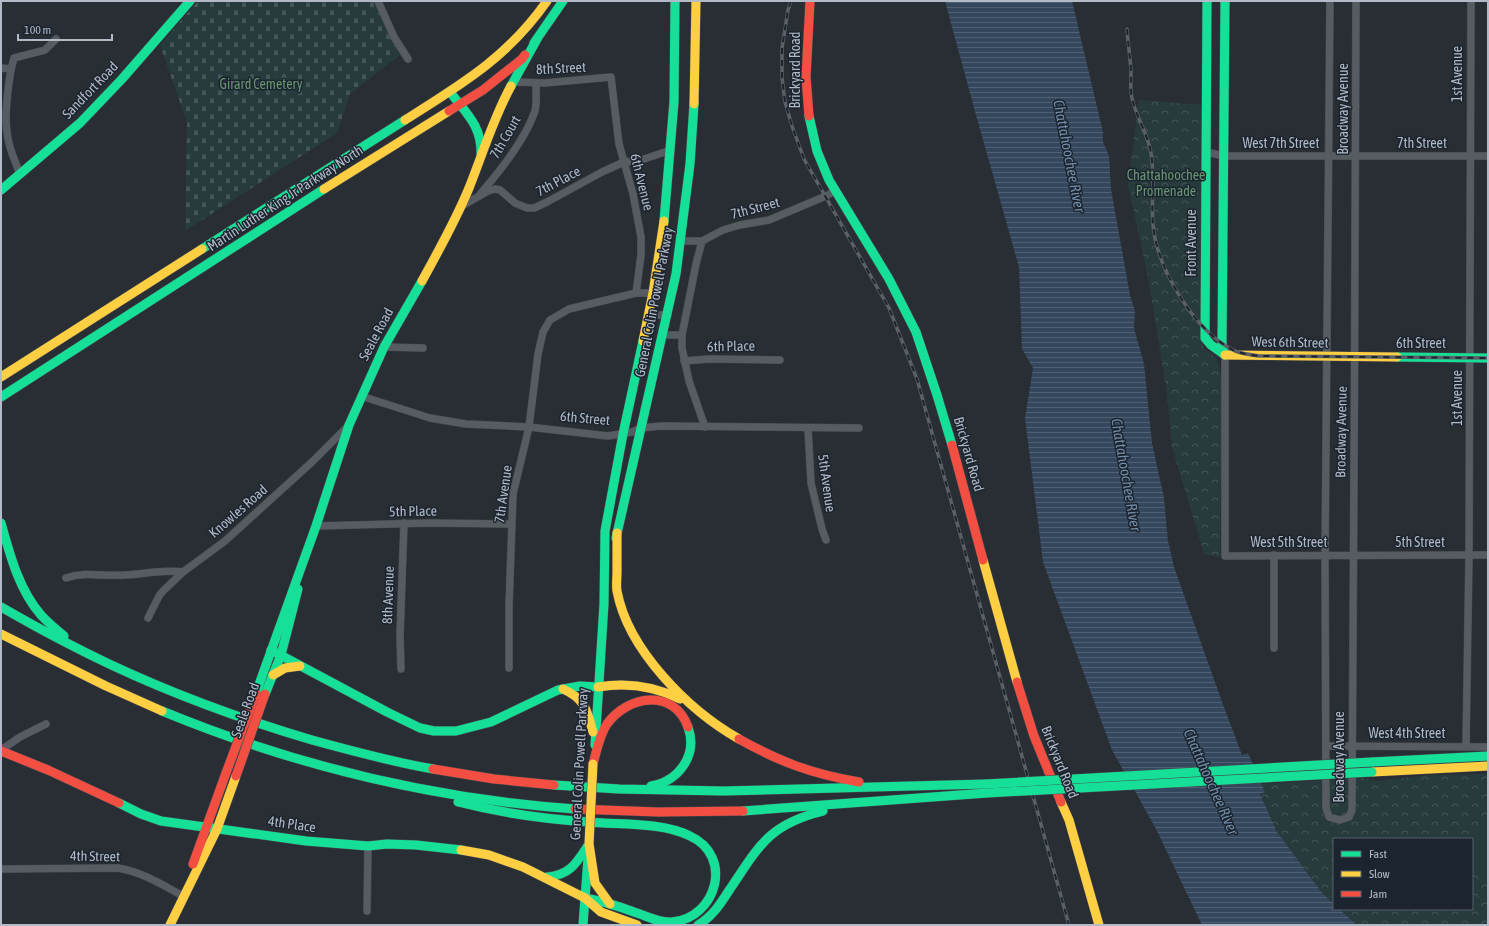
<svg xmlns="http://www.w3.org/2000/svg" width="1489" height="926" viewBox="0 0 1489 926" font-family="'Asap Condensed',sans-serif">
<defs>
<pattern id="cemetery-stones" width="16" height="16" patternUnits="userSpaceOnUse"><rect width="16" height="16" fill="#273b3c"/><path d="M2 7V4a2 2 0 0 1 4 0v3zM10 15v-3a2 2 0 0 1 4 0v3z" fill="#445557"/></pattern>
<pattern id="park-crowns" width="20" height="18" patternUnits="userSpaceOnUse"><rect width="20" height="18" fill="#273b3c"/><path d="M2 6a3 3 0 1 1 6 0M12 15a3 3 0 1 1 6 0" fill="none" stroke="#445557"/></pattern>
<pattern id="water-rules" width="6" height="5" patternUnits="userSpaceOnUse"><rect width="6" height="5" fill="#35475c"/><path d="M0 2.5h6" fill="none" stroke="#505f72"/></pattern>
</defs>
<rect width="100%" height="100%" fill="#282e34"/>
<path fill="url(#cemetery-stones)" d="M198,1H374L400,55L350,94L337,133L185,231L187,123L160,45Z"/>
<g fill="url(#park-crowns)">
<path d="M1139,100L1202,105L1203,347L1217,359L1222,378L1220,557L1204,554L1172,447L1167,394L1149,282L1128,185Z"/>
<path d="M1488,774V925H1357L1339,909H1472V839H1334V904L1323,894L1277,832L1260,794L1265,792L1262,784L1362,778L1377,781L1429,775Z"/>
</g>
<g fill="#273b3c">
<path d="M1488,822V835L1476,846H1472V839H1471Z"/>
<path d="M1488,838V865L1478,855L1480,850L1478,847Z"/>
<path d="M1472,856H1476L1488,868V880L1472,863Z"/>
</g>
<path fill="url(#water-rules)" d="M945,1H1072L1103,132V142L1109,156L1111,189L1130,295L1135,311L1134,328L1144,364L1152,443L1164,498L1168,541L1174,567L1221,699L1242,755L1248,753L1265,792L1260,794L1277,832L1323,894L1334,904V909H1339L1357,925H1202L1156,829L1112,750L1043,562L1025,418L1033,368L1022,349L1019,267L976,115Z"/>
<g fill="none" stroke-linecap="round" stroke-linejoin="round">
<g stroke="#464a4f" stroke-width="8">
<g id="street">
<path d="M378,1L394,37L408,59"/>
<path d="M1330,1L1325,555L1326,808L1329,817L1340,820L1349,817L1352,810C1352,540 1357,271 1356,1"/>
<path d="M1,68L11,69"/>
<path d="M513,82L545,83L611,77L619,144L633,194L641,237V255L636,293"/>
<path d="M1206,152L1224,156H1488"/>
<path d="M20,174C15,161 8,147 7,132C4,115 9,74 14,58L45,50L56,39"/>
<path d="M481,193C501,170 525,140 535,111C537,103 536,91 536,83"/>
<path d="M462,206L488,191L495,189L500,190L515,203L527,208H534L547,202L602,172L624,162L641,160L671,150"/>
<path d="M681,241H702L723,230L740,225L769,220L826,196L835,191"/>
<path d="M702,241L696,264L682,335V348L689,381L705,427"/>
<path d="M648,315H668"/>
<path d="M662,335H682"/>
<path d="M384,347L423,348"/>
<path d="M1225,355V556L1488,555"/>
<path d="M684,361L709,359L780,360"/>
<path d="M361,396L430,418L466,424L529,427L608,436L632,432L641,428L661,426L859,428"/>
<path d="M808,428L811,483L822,529L826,540"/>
<path d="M316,526L430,523L511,524"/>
<path d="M1274,555V648"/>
<path d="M66,578C86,571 105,577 125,575C147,574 161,569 183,572"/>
<path d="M148,618L159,596L163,591L183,572L225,541L312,462L348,426"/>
<path d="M509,668V606L513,494L529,427L538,354L543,332L550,320L569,309L636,293H653"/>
<path d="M401,669L400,636L404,523"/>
<path d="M1326,746L1488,747"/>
<path d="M1466,746L1469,555L1471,1"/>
<path d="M1,750L20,737L46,724"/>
<path d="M1,869L118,868C142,872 161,884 183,896"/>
<path d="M367,911L368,846"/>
</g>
</g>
<g stroke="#464a4f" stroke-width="10">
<g id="fast">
<path d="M1207,1L1205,338L1211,345L1225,355"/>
<path d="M1225,1L1222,343L1225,355"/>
<path d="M534,43L563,1"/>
<path d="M511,86L537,39"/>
<path d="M450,92C466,113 482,126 481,154"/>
<path d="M809,116L817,151L829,180L889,279L916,332L937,395L952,445"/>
<path d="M1,190L80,123L122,79L190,1"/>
<path d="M664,221L674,102L675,1"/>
<path d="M202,249L405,120"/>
<path d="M1397,357L1488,358"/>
<path d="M1,397L324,189"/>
<path d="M1,523C10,555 19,590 41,615C48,623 56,629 64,636"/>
<path d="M616,538L676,274L690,164L694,104"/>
<path d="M1,607C22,619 43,631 65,642C143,683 227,715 312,740C352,751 393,762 433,769"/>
<path d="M271,650L387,712L420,728L434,731H456L491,722L558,690L580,686L598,687"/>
<path d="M256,693L316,526L349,425L384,347L422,281"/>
<path d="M265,694L281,655L298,589"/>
<path d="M162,711C293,765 434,799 575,809"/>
<path d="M595,745L604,604L605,531L623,434L643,341"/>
<path d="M1372,762L1488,756"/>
<path d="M554,785L619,789L724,791L986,784"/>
<path d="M651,786C679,781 698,755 688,727"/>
<path d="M458,802C501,813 545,819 589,822C620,825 662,822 690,836C734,856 717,918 672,922C659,923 647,916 634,912C618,906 602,901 585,898"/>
<path d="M119,803L141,814L161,821L306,841L368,846L387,844L416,845L461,850"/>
<path d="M743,811L987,793"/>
<path d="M547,877C571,875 577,862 589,844"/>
<path d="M583,925L588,858"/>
<path d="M698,925C713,916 721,903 730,889C759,846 769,824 823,811"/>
</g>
</g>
<g stroke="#464a4f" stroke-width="10">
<g id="slow">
<path d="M694,104L696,1"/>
<path d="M405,120C462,84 508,57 547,1"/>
<path d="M324,189L449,111"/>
<path d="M422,281C439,250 456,220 469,188C483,153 493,119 511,86"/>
<path d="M643,341L653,293L664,221"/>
<path d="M1225,355L1397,357"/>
<path d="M1,377L202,249"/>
<path d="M617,533C617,546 617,559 617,572C617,578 616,585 617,591C628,650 688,710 739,739"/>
<path d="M983,560L1017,682"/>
<path d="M1,634L106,686L162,711"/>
<path d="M273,675L285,668L300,666"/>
<path d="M598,687C627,682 654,686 680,699"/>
<path d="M563,689C585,699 587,710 593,732"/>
<path d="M1372,772L1488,766"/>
<path d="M1061,802L1069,820L1099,925"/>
<path d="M589,844L595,883L610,904"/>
<path d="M461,850L489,855L523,867L585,898"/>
<path d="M585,898L601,912L637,925"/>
<path d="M170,925L217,829L236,776"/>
</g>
</g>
<g stroke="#464a4f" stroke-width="10">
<g id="jam">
<path d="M449,111L483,90L522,59L525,55"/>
<path d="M809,116L806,77L810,1"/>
<path d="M952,445L983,560"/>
<path d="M1017,682L1034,736L1061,802"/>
<path d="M739,739C780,762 812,774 859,782"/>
<path d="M1,751L48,770L119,803"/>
<path d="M593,764C597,750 599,736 607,724C628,695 674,688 688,727"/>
<path d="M433,769L494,779L554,785"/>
<path d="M575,809L658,812L743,811"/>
<path d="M193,864L226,773"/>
</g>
</g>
<use href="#street" stroke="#575c63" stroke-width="7"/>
<use href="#fast" stroke="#16e098" stroke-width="9"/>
<use href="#slow" stroke="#ffcf43" stroke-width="9"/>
<use href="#jam" stroke="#f24e42" stroke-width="9"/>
<g stroke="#5b6066" stroke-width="3.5">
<g id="rail">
<path d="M791,1L788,10L782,48V78L785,102L792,126L804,159L889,308L917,379L1069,925"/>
<path d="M1127,29C1128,43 1130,57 1131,71C1131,80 1130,90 1132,98C1136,117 1148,134 1151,153C1155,177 1151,201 1153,225C1157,269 1195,332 1235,351C1243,354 1251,355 1259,356L1488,358"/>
</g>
</g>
<use href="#rail" stroke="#1b242f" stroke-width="2" stroke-dasharray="6" stroke-linecap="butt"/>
<g stroke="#464a4f" stroke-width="10" stroke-linecap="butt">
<g id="fast-bridge">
<path d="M986,784L1372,762"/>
<path d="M987,793L1372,772"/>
</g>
</g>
<g stroke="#464a4f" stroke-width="10" stroke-linecap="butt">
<path id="slow-bridge" d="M589,844L593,764"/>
</g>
<g stroke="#464a4f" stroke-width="10" stroke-linecap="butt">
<g id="jam-bridge">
<path d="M226,773L256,693"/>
<path d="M236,776L265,694"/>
</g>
</g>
<use href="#fast-bridge" stroke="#16e098" stroke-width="9"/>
<use href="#slow-bridge" stroke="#ffcf43" stroke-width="9"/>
<use href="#jam-bridge" stroke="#f24e42" stroke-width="9"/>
</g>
<g text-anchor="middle" stroke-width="3" stroke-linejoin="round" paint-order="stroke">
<g font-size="14" fill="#b1bac6" stroke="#1b242f">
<text transform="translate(561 68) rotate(-3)" y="5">8th Street</text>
<text transform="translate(795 70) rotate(-90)" y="5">Brickyard Road</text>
<text transform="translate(1457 74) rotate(-90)" y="5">1st Avenue</text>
<text transform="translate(90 90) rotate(-46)" y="5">Sandfort Road</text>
<text transform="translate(1343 109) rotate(-90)" y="5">Broadway Avenue</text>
<text transform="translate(505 137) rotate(-60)" y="5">7th Court</text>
<text x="1281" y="148">West 7th Street</text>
<text x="1422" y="148">7th Street</text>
<text transform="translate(558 181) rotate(-28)" y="5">7th Place</text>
<text transform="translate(642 182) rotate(76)" y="5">6th Avenue</text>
<text transform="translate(285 198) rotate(-33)" y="5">Martin Luther King Jr Parkway North</text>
<text transform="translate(755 208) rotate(-15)" y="5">7th Street</text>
<text transform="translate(1191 243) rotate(-90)" y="5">Front Avenue</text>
<text transform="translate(654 302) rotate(-79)" y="5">General Colin Powell Parkway</text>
<text transform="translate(376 334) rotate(-62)" y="5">Seale Road</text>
<text transform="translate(1290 342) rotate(1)" y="5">West 6th Street</text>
<text x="1421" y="348">6th Street</text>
<text transform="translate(731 346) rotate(-1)" y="5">6th Place</text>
<text transform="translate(1457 398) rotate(-90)" y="5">1st Avenue</text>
<text transform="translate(585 418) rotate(5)" y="5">6th Street</text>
<text transform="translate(1341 432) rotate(-89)" y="5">Broadway Avenue</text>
<text transform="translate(969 454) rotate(74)" y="5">Brickyard Road</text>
<text transform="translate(827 483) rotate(82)" y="5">5th Avenue</text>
<text transform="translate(503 494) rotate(-82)" y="5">7th Avenue</text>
<text transform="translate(238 511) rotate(-41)" y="5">Knowles Road</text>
<text transform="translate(413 511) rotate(-1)" y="5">5th Place</text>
<text x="1289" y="547">West 5th Street</text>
<text x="1420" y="547">5th Street</text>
<text transform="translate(388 595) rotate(-88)" y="5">8th Avenue</text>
<text transform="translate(245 710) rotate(-70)" y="5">Seale Road</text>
<text x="1407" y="738">West 4th Street</text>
<text transform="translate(1339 757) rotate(-90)" y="5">Broadway Avenue</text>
<text transform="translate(1060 762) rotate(68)" y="5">Brickyard Road</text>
<text transform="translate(579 764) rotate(-87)" y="5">General Colin Powell Parkway</text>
<text transform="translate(292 824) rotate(8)" y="5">4th Place</text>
<text transform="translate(95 856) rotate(1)" y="5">4th Street</text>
</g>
<g font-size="14" fill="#699671" stroke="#1b242f">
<text x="261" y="89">Girard Cemetery</text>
<text x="1166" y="180">Chattahoochee<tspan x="1166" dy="16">Promenade</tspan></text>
</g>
<g font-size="15" font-style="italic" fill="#728da9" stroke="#1b242f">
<text transform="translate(1069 156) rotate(79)" y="5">Chattahoochee River</text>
<text transform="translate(1126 475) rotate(80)" y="5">Chattahoochee River</text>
<text transform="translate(1211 782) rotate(66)" y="5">Chattahoochee River</text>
</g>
</g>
<rect width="1489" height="926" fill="none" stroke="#b1bac6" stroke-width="4"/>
<rect x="1333" y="838" width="140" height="72" fill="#1b242f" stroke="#57606b"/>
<rect x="1341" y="851" width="20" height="6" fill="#16e098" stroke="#57606b"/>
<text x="1369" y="858" font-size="12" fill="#b1bac6">Fast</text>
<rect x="1341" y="871" width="20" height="6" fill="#ffcf43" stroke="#57606b"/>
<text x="1369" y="878" font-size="12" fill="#b1bac6">Slow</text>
<rect x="1341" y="891" width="20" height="6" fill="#f24e42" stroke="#57606b"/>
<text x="1369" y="898" font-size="12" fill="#b1bac6">Jam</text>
<path d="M18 34v6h94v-6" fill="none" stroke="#b1bac6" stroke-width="2"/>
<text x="24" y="34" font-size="12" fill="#b1bac6" stroke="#1b242f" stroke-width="3" paint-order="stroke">100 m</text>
</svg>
